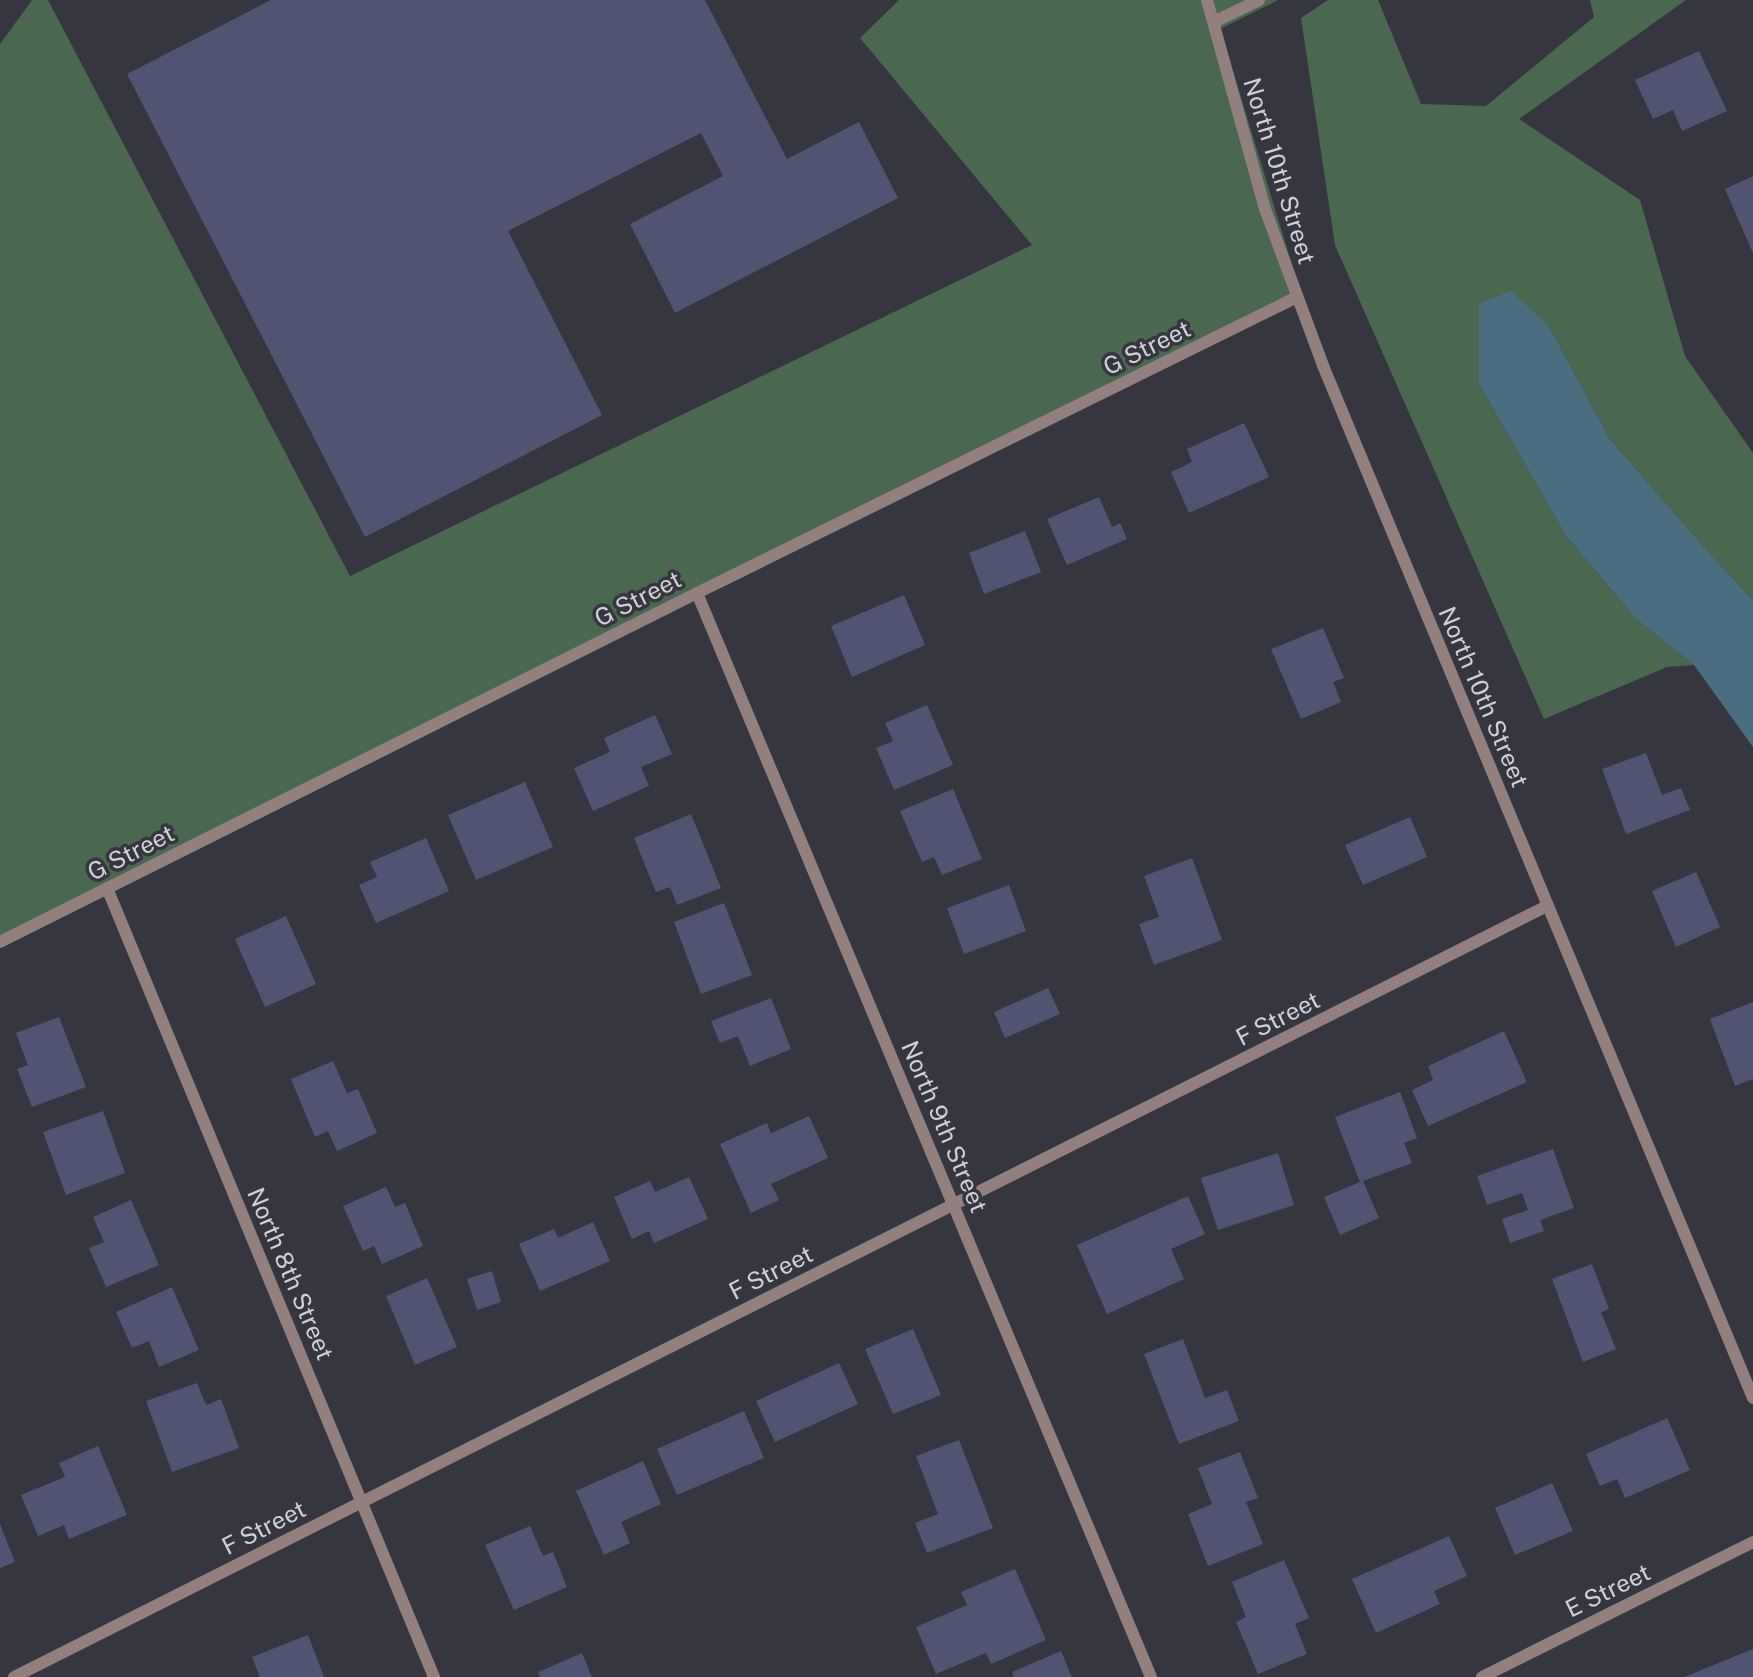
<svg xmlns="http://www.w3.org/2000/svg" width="1753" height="1677" viewBox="0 0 1753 1677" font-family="'Public Sans',sans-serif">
<rect width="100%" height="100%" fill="#363640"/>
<g fill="#4a6750">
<path d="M32,0H48L350,576L1032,245L860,38L899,0H1278L1220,29L1300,291L0,944V44Z"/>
<path d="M1328,0H1378L1421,104L1486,106L1594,17L1590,0H1686L1519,119L1640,200L1685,356L1753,453V600L1705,548L1610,439L1549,326L1479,304V384L1566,536L1636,619L1694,665L1667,667L1544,719L1335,245L1301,18Z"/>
</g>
<path fill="#486e7f" d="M1511,291L1549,326L1610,439L1705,548L1753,600V747L1694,665L1636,619L1566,536L1479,384V304Z"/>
<g fill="#515372">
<path d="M271,0H705L787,159L859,122L898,198L675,313L630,224L723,176L701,133L508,231L602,415L365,537L127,74Z"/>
<path d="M1699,51L1727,111L1682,131L1673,110L1653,119L1635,80Z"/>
<path d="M1753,176V253L1725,189Z"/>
<path d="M1244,423L1269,477L1189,513L1171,472L1192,462L1187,449Z"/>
<path d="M1099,497L1112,527L1120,523L1127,539L1067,565L1047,519Z"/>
<path d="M1025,531L1041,572L984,594L969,553Z"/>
<path d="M904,595L925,645L852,677L831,626Z"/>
<path d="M1323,628L1344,678L1333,682L1341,702L1301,719L1271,649Z"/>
<path d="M927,705L953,765L894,790L876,748L893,741L885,723Z"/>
<path d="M655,715L672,754L641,767L649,786L593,811L574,768L610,752L604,738Z"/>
<path d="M1646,753L1662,795L1681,788L1690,810L1626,834L1602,769Z"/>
<path d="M525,782L553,847L476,880L448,815Z"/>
<path d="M953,789L982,859L942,875L934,857L922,862L900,811Z"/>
<path d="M691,814L721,888L677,905L670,887L656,892L634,838Z"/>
<path d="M1410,817L1427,857L1363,885L1345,845Z"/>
<path d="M426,838L449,891L376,923L359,885L377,877L370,862Z"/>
<path d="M1192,858L1222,940L1154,965L1139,924L1159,917L1144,876Z"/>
<path d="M1696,872L1720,927L1676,947L1652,891Z"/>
<path d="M1009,885L1026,931L964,954L947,908Z"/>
<path d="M724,903L752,975L701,994L674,922Z"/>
<path d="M286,916L316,984L265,1007L235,939Z"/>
<path d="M1048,988L1060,1014L1005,1038L994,1012Z"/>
<path d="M771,998L791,1049L750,1066L738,1036L720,1043L711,1021Z"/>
<path d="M1753,1002V1079L1735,1086L1710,1019Z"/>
<path d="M59,1017L86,1087L32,1107L17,1069L28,1065L16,1033Z"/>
<path d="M1504,1031L1527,1082L1428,1126L1412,1090L1433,1080L1428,1066Z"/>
<path d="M333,1061L347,1093L358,1089L377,1133L337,1151L328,1131L315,1137L291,1079Z"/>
<path d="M1400,1092L1417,1138L1404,1143L1412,1163L1363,1181L1379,1218L1340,1235L1324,1197L1360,1182L1335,1117Z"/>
<path d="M103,1111L125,1173L66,1195L43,1132Z"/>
<path d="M809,1116L828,1158L771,1184L779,1200L751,1213L720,1144L767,1123L771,1133Z"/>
<path d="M1553,1149L1574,1208L1540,1220L1544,1231L1510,1243L1502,1219L1528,1210L1522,1193L1487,1205L1477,1176Z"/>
<path d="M1278,1153L1294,1205L1218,1230L1201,1178Z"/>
<path d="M689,1177L708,1219L654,1243L649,1231L632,1239L614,1197L650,1181L655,1192Z"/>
<path d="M386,1187L395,1207L405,1203L423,1246L382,1264L374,1246L363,1251L343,1206Z"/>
<path d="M1188,1196L1205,1234L1171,1249L1184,1279L1107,1314L1077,1245Z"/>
<path d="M131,1200L159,1265L106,1287L89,1248L104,1242L93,1217Z"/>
<path d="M593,1222L610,1261L540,1291L519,1244L554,1229L558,1238Z"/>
<path d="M1592,1264L1609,1309L1601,1312L1616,1349L1583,1362L1552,1279Z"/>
<path d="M492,1271L501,1302L477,1310L467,1279Z"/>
<path d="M427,1278L457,1347L415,1365L386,1296Z"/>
<path d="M172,1287L199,1350L159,1367L149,1341L132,1348L116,1312Z"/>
<path d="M913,1329L941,1395L893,1414L865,1349Z"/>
<path d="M1183,1339L1205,1398L1227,1390L1239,1421L1179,1444L1144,1354Z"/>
<path d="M839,1363L858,1404L775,1442L756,1401Z"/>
<path d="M197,1383L206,1405L221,1399L239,1448L172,1472L146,1401Z"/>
<path d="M744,1411L764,1458L677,1495L657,1449Z"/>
<path d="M1667,1418L1690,1470L1625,1498L1617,1479L1600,1486L1586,1454Z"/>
<path d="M959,1440L993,1528L927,1553L915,1523L938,1514L916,1456Z"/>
<path d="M98,1446L127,1515L69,1539L64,1525L38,1536L21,1495L65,1477L59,1463Z"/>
<path d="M1240,1452L1258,1498L1246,1502L1263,1544L1208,1566L1188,1514L1212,1504L1198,1468Z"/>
<path d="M643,1461L661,1504L621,1522L630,1543L604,1555L576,1491Z"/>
<path d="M1552,1483L1573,1531L1515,1555L1495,1508Z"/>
<path d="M0,1524L15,1562L0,1568Z"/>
<path d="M530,1526L543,1556L553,1552L567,1587L514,1610L485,1545Z"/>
<path d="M1449,1536L1467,1576L1434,1591L1440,1604L1376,1633L1352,1579Z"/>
<path d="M1284,1560L1309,1618L1295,1624L1307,1654L1258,1674L1236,1622L1246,1617L1232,1582Z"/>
<path d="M1015,1569L1046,1640L991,1664L986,1653L936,1674L916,1627L967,1605L961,1592Z"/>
<path d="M308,1635L324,1677H260L252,1657Z"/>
<path d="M1753,1649V1677H1684Z"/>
<path d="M1061,1651L1072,1677H1014L1012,1672Z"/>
<path d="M582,1653L592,1677H540L538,1672Z"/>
</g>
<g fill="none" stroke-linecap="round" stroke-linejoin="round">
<g stroke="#927f7e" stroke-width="12">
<path d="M1207,0L1265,209L1324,368L1753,1398"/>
<path d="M1214,22L1259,0"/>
<path d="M697,593L1151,1677"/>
<path d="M107,888L434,1677"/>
<path d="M0,942L697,593L1297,297"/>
<path d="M14,1677L1547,906"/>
<path d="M1482,1677L1753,1542"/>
</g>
</g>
<g text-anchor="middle" stroke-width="7" stroke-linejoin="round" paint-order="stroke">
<g font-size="24" fill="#d0d1d7" stroke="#363640">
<text transform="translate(1279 171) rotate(73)" y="8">North 10th Street</text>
<text transform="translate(1147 348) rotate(-26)" y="8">G Street</text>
<text transform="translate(638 599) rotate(-27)" y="8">G Street</text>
<text transform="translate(1483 697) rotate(67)" y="8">North 10th Street</text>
<text transform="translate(131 853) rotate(-27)" y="8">G Street</text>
<text transform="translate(1278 1019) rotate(-27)" y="8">F Street</text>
<text transform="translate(944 1127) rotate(67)" y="8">North 9th Street</text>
<text transform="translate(771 1273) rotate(-27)" y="8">F Street</text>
<text transform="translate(290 1274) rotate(67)" y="8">North 8th Street</text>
<text transform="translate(264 1528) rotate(-27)" y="8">F Street</text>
<text transform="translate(1608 1591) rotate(-26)" y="8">E Street</text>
</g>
</g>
</svg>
